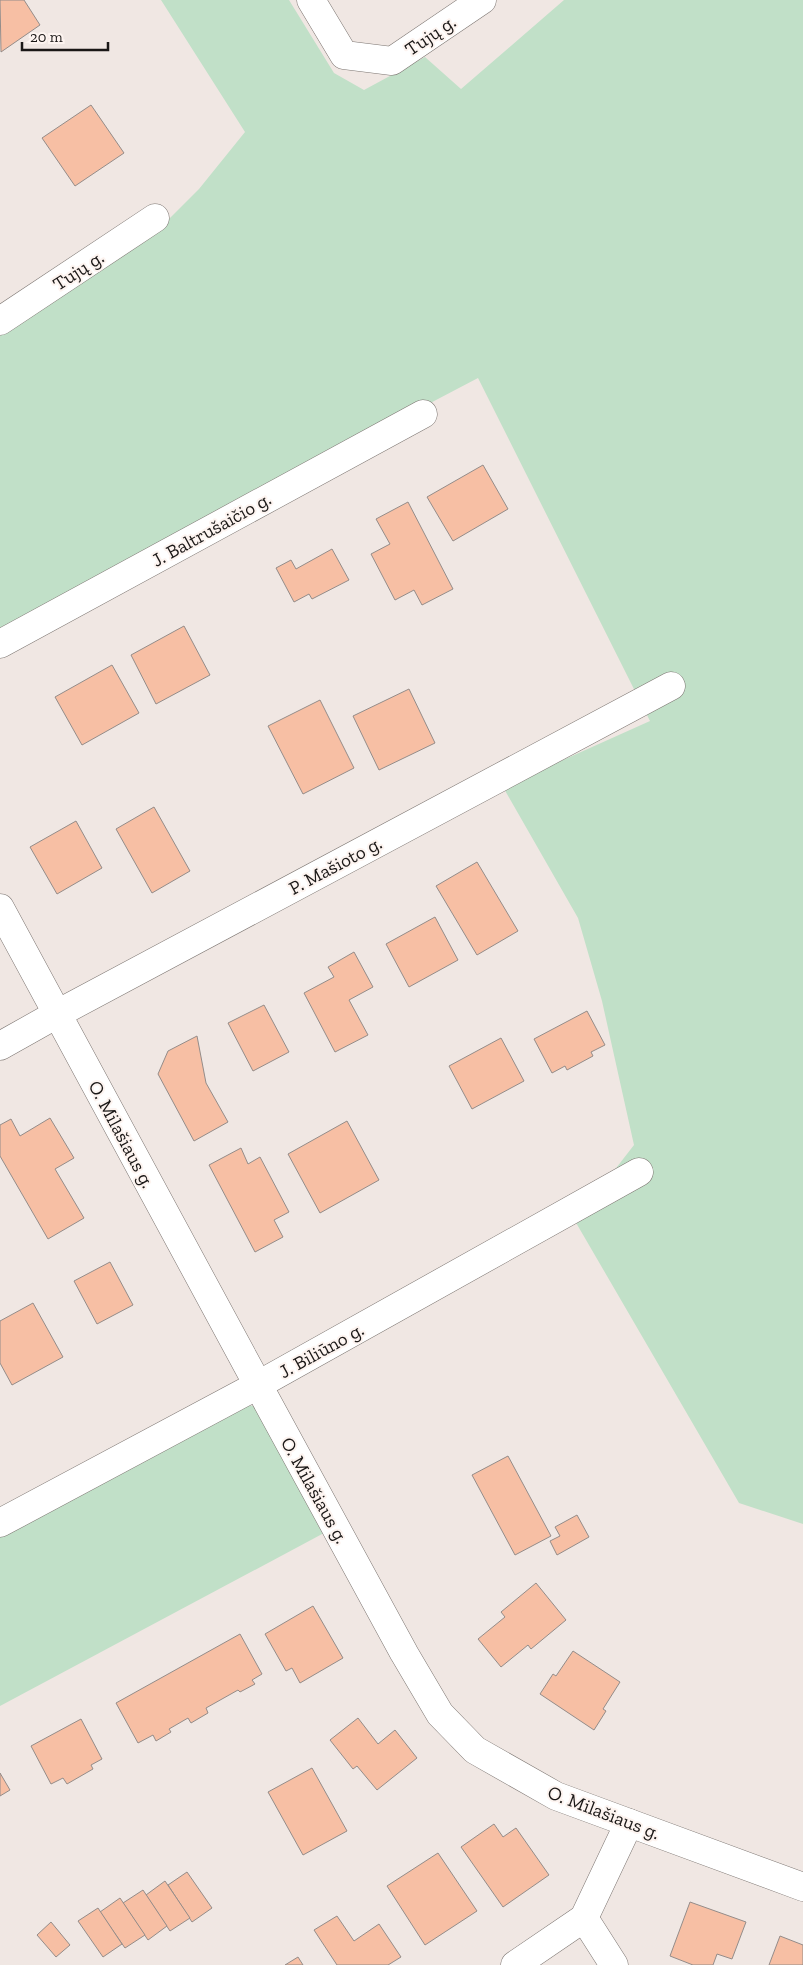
<svg xmlns="http://www.w3.org/2000/svg" width="803" height="1965" viewBox="0 0 803 1965" font-family="'Zilla Slab',serif">
<rect width="100%" height="100%" fill="#f0e7e3"/>
<g fill="#c1e0c8">
<path d="M161,0H289L334,73L364,90L425,57L461,89L564,0H803V1524L739,1503L575,1221L634,1145L602,1001L578,918L503,787L650,721L478,378L175,537L0,633V336L166,222L199,189L245,132Z"/>
<path d="M239,1403L253,1406L260,1413L324,1533L0,1706V1534Z"/>
</g>
<g fill="#f7bfa4" stroke="#948c89">
<path d="M0,0H24L40,25L1,52Z"/>
<path d="M91,105L124,153L75,186L42,138Z"/>
<path d="M483,465L508,509L453,541L427,497Z"/>
<path d="M408,502L453,589L422,605L414,590L395,600L371,554L390,544L376,519Z"/>
<path d="M332,549L349,580L312,599L309,594L294,602L276,568L291,560L296,569Z"/>
<path d="M184,626L210,675L156,704L131,655Z"/>
<path d="M112,665L139,713L82,745L55,697Z"/>
<path d="M409,689L435,743L379,770L353,716Z"/>
<path d="M320,700L354,768L303,794L268,726Z"/>
<path d="M154,807L190,871L152,893L116,829Z"/>
<path d="M76,821L102,868L57,894L30,847Z"/>
<path d="M477,862L518,931L477,955L436,886Z"/>
<path d="M435,917L458,960L409,987L386,944Z"/>
<path d="M354,952L373,987L349,1000L368,1035L335,1052L304,993L334,977L328,967Z"/>
<path d="M264,1005L289,1052L253,1071L228,1023Z"/>
<path d="M587,1011L605,1045L591,1052L593,1056L567,1070L565,1066L552,1073L534,1039Z"/>
<path d="M197,1036L206,1083L228,1122L194,1141L158,1074L168,1051Z"/>
<path d="M501,1038L524,1081L472,1109L449,1066Z"/>
<path d="M50,1118L74,1158L55,1169L84,1218L48,1239L0,1156V1125L11,1119L20,1136Z"/>
<path d="M347,1121L379,1180L320,1213L288,1154Z"/>
<path d="M241,1148L248,1164L260,1157L289,1212L274,1220L283,1237L255,1252L209,1165Z"/>
<path d="M110,1262L133,1305L97,1324L74,1281Z"/>
<path d="M33,1303L63,1357L12,1385L0,1363V1321Z"/>
<path d="M508,1456L551,1536L515,1555L472,1475Z"/>
<path d="M577,1515L589,1537L557,1555L550,1541L560,1536L555,1527Z"/>
<path d="M536,1583L566,1620L531,1649L528,1645L501,1667L478,1639L505,1617L501,1612Z"/>
<path d="M313,1606L343,1658L300,1683L292,1668L286,1671L265,1634Z"/>
<path d="M240,1634L262,1674L252,1680L255,1684L240,1692L238,1690L206,1708L208,1713L191,1723L188,1718L169,1729L171,1732L156,1741L153,1735L138,1743L116,1703Z"/>
<path d="M573,1651L620,1682L603,1709L606,1711L594,1730L540,1694L553,1674L556,1676Z"/>
<path d="M358,1718L378,1744L395,1730L417,1758L377,1790L357,1766L353,1769L330,1740Z"/>
<path d="M81,1719L102,1759L91,1765L93,1769L67,1784L63,1778L51,1784L31,1746Z"/>
<path d="M312,1768L347,1831L303,1855L268,1792Z"/>
<path d="M0,1773L10,1790L0,1796Z"/>
<path d="M494,1824L503,1837L516,1828L549,1875L503,1907L461,1847Z"/>
<path d="M438,1853L477,1911L425,1945L387,1886Z"/>
<path d="M187,1872L212,1908L192,1922L168,1885Z"/>
<path d="M165,1881L190,1918L170,1931L146,1895Z"/>
<path d="M143,1890L167,1926L148,1940L123,1903Z"/>
<path d="M120,1898L145,1935L125,1948L100,1912Z"/>
<path d="M690,1902L746,1922L732,1959L717,1954L713,1965H693L670,1956Z"/>
<path d="M98,1908L122,1944L103,1957L78,1921Z"/>
<path d="M337,1916L354,1941L379,1924L401,1957L388,1965H337L314,1930Z"/>
<path d="M51,1922L70,1945L56,1957L37,1935Z"/>
<path d="M780,1936L803,1945V1965H769Z"/>
<path d="M298,1957L303,1965H285Z"/>
</g>
<g fill="none" stroke-linecap="round" stroke-linejoin="round">
<g stroke="#7c7571" stroke-width="29">
<g id="street">
<path d="M311,0L344,55L392,61L482,0"/>
<path d="M0,321L155,218"/>
<path d="M0,644L423,414"/>
<path d="M0,908L258,1385L404,1653L440,1714L475,1750L556,1796L803,1887"/>
<path d="M0,1046L57,1014L671,686"/>
<path d="M0,1523L258,1385L639,1172"/>
<path d="M584,1918L614,1965"/>
<path d="M515,1965L584,1918L629,1823"/>
</g>
</g>
<use href="#street" stroke="#fff" stroke-width="28"/>
</g>
<g text-anchor="middle" stroke-width="4" stroke-linejoin="round" paint-order="stroke">
<g font-size="19" fill="#1a1716" stroke="#fdf4f0">
<text transform="translate(430 35) rotate(-34)" y="7">Tujų g.</text>
<text transform="translate(78 270) rotate(-33)" y="7">Tujų g.</text>
<text transform="translate(211 529) rotate(-29)" y="7">J. Baltrušaičio g.</text>
<text transform="translate(335 865) rotate(-28)" y="7">P. Mašioto g.</text>
<text transform="translate(122 1134) rotate(62)" y="7">O. Milašiaus g.</text>
<text transform="translate(321 1350) rotate(-29)" y="7">J. Biliūno g.</text>
<text transform="translate(315 1490) rotate(61)" y="7">O. Milašiaus g.</text>
<text transform="translate(604 1812) rotate(21)" y="7">O. Milašiaus g.</text>
</g>
</g>
<path d="M22 42v8h86v-8" fill="none" stroke="#1a1716" stroke-width="2.5"/>
<text x="30" y="42" font-size="15" fill="#1a1716" stroke="#fdf4f0" stroke-width="4" paint-order="stroke">20 m</text>
</svg>
